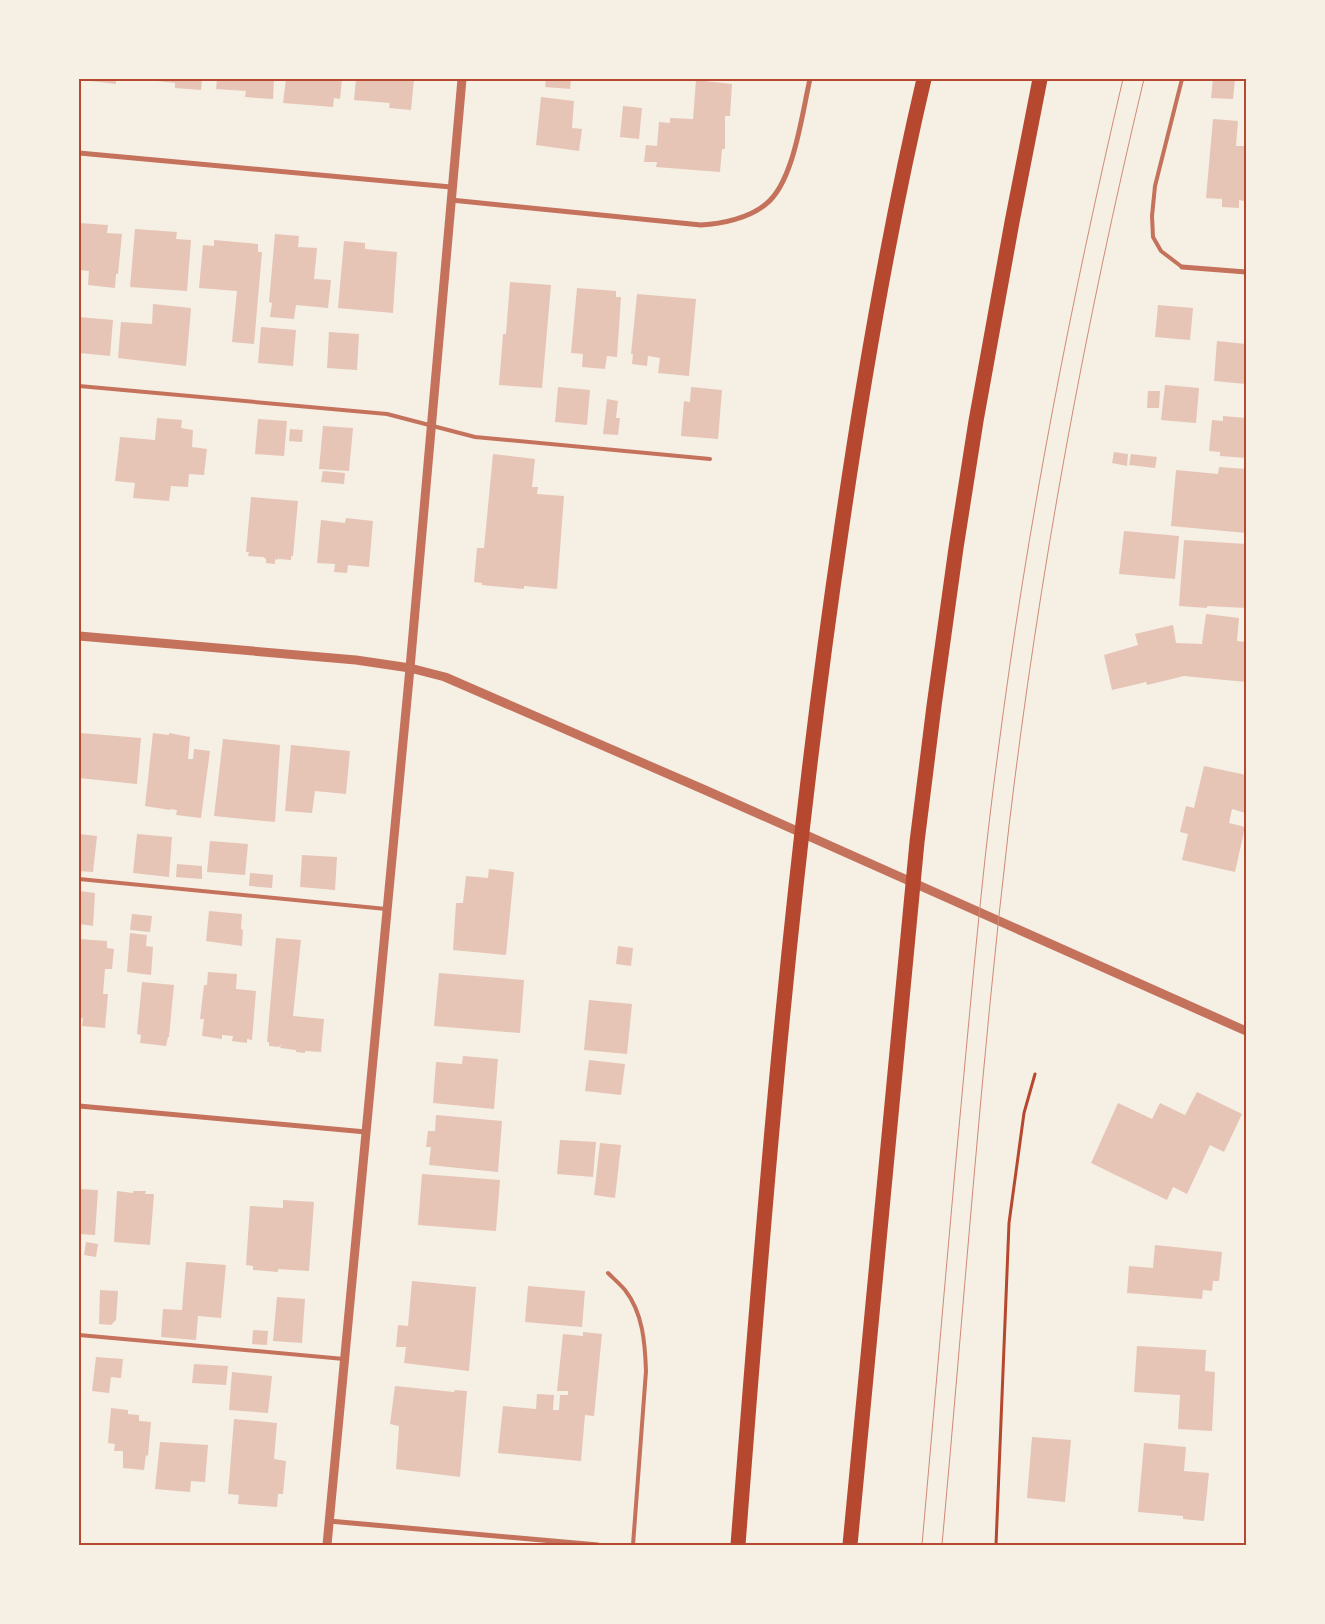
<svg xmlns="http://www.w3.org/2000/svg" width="1325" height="1624" viewBox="0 0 1325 1624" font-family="Lato,sans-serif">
<rect width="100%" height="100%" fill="#f6efe4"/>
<g fill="#e6c5b7">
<path d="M82,79H116V84L82,80Z"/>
<path d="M148,79H202L201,90L175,88V83L148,80Z"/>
<path d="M217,79H274L273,99L245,97L246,91L216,89Z"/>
<path d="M286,79H342L340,99L334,98L333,107L283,103Z"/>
<path d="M356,79H414L411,110L389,108L390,103L354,100Z"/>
<path d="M546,79H571L570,89L545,87Z"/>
<path d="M1213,79H1235L1233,99L1211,98Z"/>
<path d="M696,80L732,84L730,116H725V149H722L720,172L656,167L657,162H644L646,145L657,146L659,122L670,123V118L693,119Z"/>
<path d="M541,97L574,101L572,128L582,129L579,151L536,145Z"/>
<path d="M623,106L642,108L639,139L620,137Z"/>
<path d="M1213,119L1238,121L1236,146H1246L1244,201L1239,200V208L1222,207V199L1206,198Z"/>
<path d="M79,223L108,225L107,233L122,234L118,274H116L115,288L88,285L89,271L79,270Z"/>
<path d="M135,229L177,232L176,239L191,240L187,291L130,287Z"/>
<path d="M275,234L299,236L298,247L317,248L314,279L331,280L328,308L296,305L294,319L270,317L272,303L269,302Z"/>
<path d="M214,240L258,244V252H262L254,344L232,342L237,291L199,288L203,245L214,246Z"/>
<path d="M344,241L365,243V249L397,252L393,313L338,308Z"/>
<path d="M510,282L551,285L542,388L499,385L503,334H506Z"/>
<path d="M577,288L616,291V297H621L617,357L607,356L605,369L582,367L583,354L571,353Z"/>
<path d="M637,294L696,299L689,376L658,373L660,358L648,356L647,366L632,364L633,354H631Z"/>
<path d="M153,304L191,308L186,366L118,358L121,322L152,324Z"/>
<path d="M1158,305L1193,308L1190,340L1155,337Z"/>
<path d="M79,317L113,320L110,356L79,353Z"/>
<path d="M261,327L296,330L293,366L258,363Z"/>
<path d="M329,332L359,334L357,370L327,368Z"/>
<path d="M1217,341L1246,344V384L1214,381Z"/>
<path d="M1165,385L1199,388L1196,423L1161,420Z"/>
<path d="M558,387L590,390L587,425L555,422Z"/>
<path d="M691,387L722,390L718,439L681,436L684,401L690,402Z"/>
<path d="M1148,391H1160L1159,408H1147Z"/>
<path d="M607,399L618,401L616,418H620L618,435L603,434Z"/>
<path d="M1223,416L1246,418V458L1220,456V452L1209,451L1212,420L1223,421Z"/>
<path d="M157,418L182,420L181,428L193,430L192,447L207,449L204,475L189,474L188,487L171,486L169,501L133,498L135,483L115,481L120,437L155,440Z"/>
<path d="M258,419L287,421L284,456L255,454Z"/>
<path d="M323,426L353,428L349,471L319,469Z"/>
<path d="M290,429L303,430L302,442L289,441Z"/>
<path d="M1114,452L1128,454L1127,466L1112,463Z"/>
<path d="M493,454L535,459L532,487H538L537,494L564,496L557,589L524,586V589L482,585V583L474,582L477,548H484Z"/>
<path d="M1131,454L1157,457L1155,468L1129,465Z"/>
<path d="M1219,467L1246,469V533L1171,526L1176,470L1218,474Z"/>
<path d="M323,471L345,473L344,484L321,482Z"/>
<path d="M251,497L298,501L293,556H291V560L279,559V556L278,560L275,559V564L266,563V559L263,557L248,556L249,552H246Z"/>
<path d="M346,518L373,521L369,567L348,565L347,573L334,572L335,564L317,563L321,520L345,523Z"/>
<path d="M1124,531L1179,536L1175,579L1119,574Z"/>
<path d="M1184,540L1246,544L1245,567H1246V608L1207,606V608L1179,606Z"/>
<path d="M1206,614L1239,618L1237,641L1246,642V682L1184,676L1147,685L1146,682L1112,690L1104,655L1138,645L1135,634L1173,625L1176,643L1202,644Z"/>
<path d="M80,733L141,738L137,784L79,778Z"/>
<path d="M153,733L169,735V733L190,737L188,759H193L194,749L210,751L201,818L176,815L177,810L170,809V810L145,806Z"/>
<path d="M223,739L280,745L275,822L214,816Z"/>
<path d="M291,745L350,751L346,794L315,791L312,813L285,811Z"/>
<path d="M1204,766L1246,775V813L1232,809L1229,823L1245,827L1235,872L1182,860L1188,834L1180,832L1186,806L1194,808Z"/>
<path d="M79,834L97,836L93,872L79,871Z"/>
<path d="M137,834L172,837L169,877L133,873Z"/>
<path d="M210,841L248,844L245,875L207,872Z"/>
<path d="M302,855L337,857L335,890L300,887Z"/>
<path d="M177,864L202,866V879L176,877Z"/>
<path d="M489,869L514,872L506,955L453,950L456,903H463L466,876L488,878Z"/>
<path d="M250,873L273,875L272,888L249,886Z"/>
<path d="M79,891L95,893L93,926L79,924Z"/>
<path d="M209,911L242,914L241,929L243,930L242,946L206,941Z"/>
<path d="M132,914L152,916L150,932L130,930Z"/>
<path d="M130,933L147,935L146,946L153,947L151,975L127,972Z"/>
<path d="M276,938L301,940L293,1016L324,1019L321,1052L305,1051V1053L296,1052V1050L280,1048L281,1044L279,1047L269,1046V1042H267Z"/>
<path d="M79,939L107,941V948L114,949L112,969H105L103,994H108L105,1028L82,1026L83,1018H79Z"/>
<path d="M618,946L633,948L631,966L616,964Z"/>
<path d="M208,972L237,974L236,989L256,991L252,1040L247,1039V1043L232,1041L233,1036L222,1035V1039L202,1036L204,1019H200L204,985H207Z"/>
<path d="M439,973L524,980L520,1033L434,1026Z"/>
<path d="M142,982L174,985L169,1037H168L166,1046L140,1043L141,1035L137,1034Z"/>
<path d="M589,1000L632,1004L627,1054L584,1050Z"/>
<path d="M463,1056L498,1059L494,1109L433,1103L436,1062L462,1064Z"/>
<path d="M589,1060L625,1064L621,1095L585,1091Z"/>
<path d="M1197,1092L1242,1114L1224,1152L1210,1145L1187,1194L1173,1187L1167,1200L1091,1163L1118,1103L1152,1119L1160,1103L1185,1115Z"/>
<path d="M436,1115L502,1121L498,1172L429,1165L431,1147H426L428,1131H435Z"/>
<path d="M560,1140L596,1142L593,1177L557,1174Z"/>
<path d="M600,1143L621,1145L615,1198L594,1195Z"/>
<path d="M422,1174L500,1180L496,1231L418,1225Z"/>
<path d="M79,1189L98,1190L95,1235L79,1234Z"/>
<path d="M117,1191L133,1193V1191H146L145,1194H154L150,1245L114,1242Z"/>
<path d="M283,1200L314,1202L309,1271L278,1269V1272L253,1270V1266L246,1265L250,1206L283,1208Z"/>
<path d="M86,1242L98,1244L96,1257L84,1255Z"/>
<path d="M1155,1245L1222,1252L1219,1281H1213L1212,1291L1203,1290L1202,1299L1127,1293L1129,1266L1153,1268Z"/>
<path d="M186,1262L226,1265L221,1318L198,1316L196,1340L161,1337L163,1309L182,1310Z"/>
<path d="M412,1281L476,1287L469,1371L404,1363L406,1347H396L398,1325L408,1326Z"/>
<path d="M528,1286L585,1291L582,1327L525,1322Z"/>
<path d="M100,1290L118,1291L116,1320L111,1325L99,1324Z"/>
<path d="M277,1297L305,1299L302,1343L273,1341Z"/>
<path d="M253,1330L268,1331L267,1345L252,1344Z"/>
<path d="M583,1332L602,1334L594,1416L585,1415L581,1461L498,1453L503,1406L536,1409L537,1394L554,1395L553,1410H559L560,1395H568V1391H557L563,1334L583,1336Z"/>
<path d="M1137,1346L1206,1350L1205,1371L1215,1372L1212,1431L1178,1429L1180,1395L1134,1392Z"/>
<path d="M96,1357L123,1359L121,1378L111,1377L109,1393L92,1391Z"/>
<path d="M194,1364L228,1366L226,1385L192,1383Z"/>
<path d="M232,1372L272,1376L268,1413L229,1410Z"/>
<path d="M395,1386L454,1392L455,1390L467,1391L460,1477L396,1469L399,1426L390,1424Z"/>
<path d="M111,1408L128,1410V1414L139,1415V1421L151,1422L148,1456L146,1455L144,1470L123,1468V1451H114L115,1444L108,1443Z"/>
<path d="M234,1419L277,1423L274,1459L286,1461L283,1494H278L277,1507L238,1504L239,1495L228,1494Z"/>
<path d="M1032,1437L1071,1440L1065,1502L1027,1498Z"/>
<path d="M160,1442L208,1445L205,1482L191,1481L190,1492L155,1489Z"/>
<path d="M1144,1443L1186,1447L1184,1471L1209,1473L1204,1521L1183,1519V1516L1138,1512Z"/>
</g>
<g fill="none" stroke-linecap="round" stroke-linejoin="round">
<path stroke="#b5482f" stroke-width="3" d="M996,1545L1009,1223L1024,1113L1035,1074"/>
<g stroke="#c5725c" stroke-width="4">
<path d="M1182,79L1155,186L1152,216L1153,237L1161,251L1182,267"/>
<path d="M79,386L387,414L475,437L710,459"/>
<path d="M79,879L386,909"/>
<path d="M608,1273C614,1279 620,1284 625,1290C643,1313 645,1343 646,1371L633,1545"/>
<path d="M79,1335L344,1359"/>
</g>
<g stroke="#c5725c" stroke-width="5">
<path d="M79,153L451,187"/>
<path d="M451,200L701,225C722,224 749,218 766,204C794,182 802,113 810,79"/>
<path d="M1182,267L1246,272"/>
<path d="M79,1106L366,1132"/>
<path d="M329,1521L598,1545"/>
</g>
<g stroke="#c5725c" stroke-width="9">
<path d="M79,636L356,660L410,668L445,677L705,790L1246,1031"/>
<path d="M327,1545L410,668L462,79"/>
</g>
<g stroke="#b5482f" stroke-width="15">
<path d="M738,1545C764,1207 791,868 841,532C863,380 889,228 924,79"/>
<path d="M850,1545L917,842L934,706L956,548L976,421L1012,222L1040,79"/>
</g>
<g stroke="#cf8b77" stroke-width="1">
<path d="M922,1545C937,1377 951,1209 967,1041C976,945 985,848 998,752C1027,526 1071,301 1123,79"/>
<path d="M942,1545C964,1305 981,1065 1009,826C1039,574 1085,325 1144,79"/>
</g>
</g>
<rect width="1325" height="1624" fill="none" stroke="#f6efe4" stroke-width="160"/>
<rect x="80" y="80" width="1165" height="1464" fill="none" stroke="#b5482f" stroke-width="2"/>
</svg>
